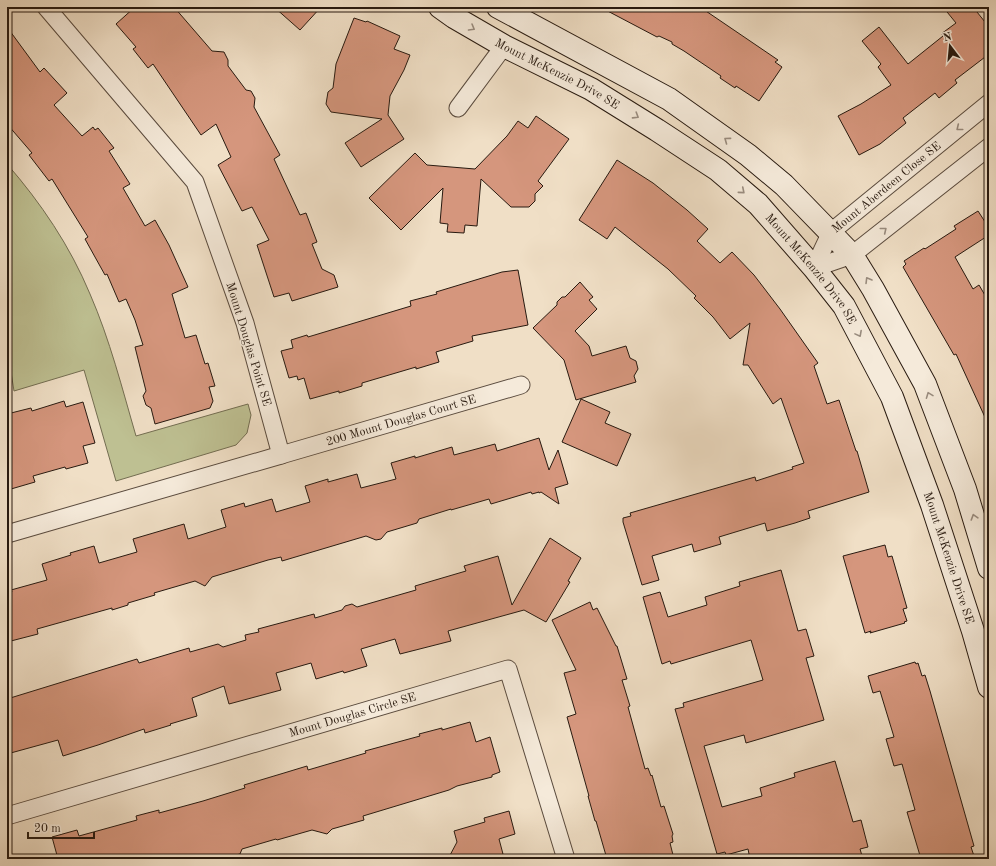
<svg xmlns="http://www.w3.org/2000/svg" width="996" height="866" viewBox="0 0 996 866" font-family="'Old Standard TT',serif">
<rect width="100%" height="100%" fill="#f0dfc6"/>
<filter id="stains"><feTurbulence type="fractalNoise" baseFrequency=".005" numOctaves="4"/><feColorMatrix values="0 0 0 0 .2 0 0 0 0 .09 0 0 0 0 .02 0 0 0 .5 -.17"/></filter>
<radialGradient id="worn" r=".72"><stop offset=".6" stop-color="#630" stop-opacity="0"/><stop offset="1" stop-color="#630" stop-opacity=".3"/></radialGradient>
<path fill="#bec092" stroke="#736d51" d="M7,164C41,203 70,246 90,294C110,340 122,388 136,436L248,404L251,415L247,433L236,445L116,481L84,370L14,391L7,347Z"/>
<g fill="#d5967d" stroke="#281a10">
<path d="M135,7H174L212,51L224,52L228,60V66L246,90L251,91L255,98L254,107L280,155L274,159L300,215L306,213L317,242L312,244L322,269L334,275L338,287L292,301L289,293L274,297L257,245L269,240L252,207L242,211L218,165L231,157L216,124L201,135L153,64L148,68L133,49L136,47L116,24Z"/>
<path d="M274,7H321L300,30Z"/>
<path d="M600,7H700L778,60L775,62L782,67L759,101L736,86L735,88L720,78L721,76L684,51L672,44V42L659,36L657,37Z"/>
<path d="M943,7H973L989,27V54L955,80L957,83L939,98L935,93L903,118L906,123L880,144L859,155L838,116L861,104L891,85L878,67L881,64L862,41L879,27L908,64L943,36L941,34L956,23Z"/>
<path d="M354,18L366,22L367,21L400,36L394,49L410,55L404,70L390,96L388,115L404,139L361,167L345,143L382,119L331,112L326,104L328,92L333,88L336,64Z"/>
<path d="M7,27L40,72L44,68L67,93L54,105L82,136L93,127L95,130L98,128L114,148L109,151L130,184L123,188L145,226L155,220L169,245L188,287L172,294L185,338L196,335L205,364L208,363L215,386L209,387L213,401L210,408L155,424L151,408L146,405L143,396L146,391L135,347L143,345L135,320L126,299L119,302L107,274L105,275L85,239L88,237L52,179L49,181L29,155L32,153L7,124Z"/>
<path d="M536,116L569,139L538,181L543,186L535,194V201L529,207H511L481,179L477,226L465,225L464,233L447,232L448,224L440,223L443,188L401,230L369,198L415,153L427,165L475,169L507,136L518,121L528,128Z"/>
<path d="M617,160L653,183L687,210L708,229L697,241L720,263L732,252L754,275L780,309L818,363L814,366L827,404L839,400L856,451H857L869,492L808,511L810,518L795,523L767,531L765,523L719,537L721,544L694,552L692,544L652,556L659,580L642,585L623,522V518L631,516L630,513L755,477L756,481L793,469L792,467L804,463L781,398L773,404L748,365H743L750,323L730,339L713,317L694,298L696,296L668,269L615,227L607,239L579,220Z"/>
<path d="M978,211L989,228V235L955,257L973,289L979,285L989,302V426L956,354L954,355L903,267L906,264L904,261L924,248L925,249L956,229L954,226Z"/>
<path d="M518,270L528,325L472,336L473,341L436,352L439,362L416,369V367L362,383V386L339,393V391L310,399L304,378L298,380L297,376L289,378L281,351L293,348L291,340L307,335L308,337L411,306L410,301L437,294L436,292L502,272Z"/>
<path d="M580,282L593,297L589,300L597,309L575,331L589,346L592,356L626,346L630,358L636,361L638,369L634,376L636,382L576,400L564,360L533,328L557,305V302L562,297H565Z"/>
<path d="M581,399L610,412L605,423L631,434L617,466L562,442Z"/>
<path d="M64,401L66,407L83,402L95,443L83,446L88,463L66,469L65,467L33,476L35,482L11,489L7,476V414L31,408L32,411Z"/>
<path d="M539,438L549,470L558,450L568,484L555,488L559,504L541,492L539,493V492L532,494L531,492L491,504L489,499L451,510V509L419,519L417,523L387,532L381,539L376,540L366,536L282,561L281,557L268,560L212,577L205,586L195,581L154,593L155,595L128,603V605L112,610V608L37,629L38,634L7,642V593L12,592L11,590L47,580L42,564L71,555L70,553L94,546L99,563L137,552L133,539L184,524L188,539L226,527L221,510L244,503L245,507L272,499L276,512L310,502L305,486L328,479V482L357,474L361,488L396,479L391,463L415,456V458L452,447L454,455L495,444L497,451Z"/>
<path d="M550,538L581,558L568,581L570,582L546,622L524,610L448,631L451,641L400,654L395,639L361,649L367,666L344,673L343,671L316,679L311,663L276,673L281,690L229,704L224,686L192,698L197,716L170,724L171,725L145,733L144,729L98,745L63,756L58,740L7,754V699L137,659L139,663L189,648L190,652L218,644L223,647L246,640L245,635L259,632L258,629L314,614L315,618L342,610L345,606L352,604L357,607L416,590L415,586L466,571L464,566L498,556L512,605Z"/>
<path d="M885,545L888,557L892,556L907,608L903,609L907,621L904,622L905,623L870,633L871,631L865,633L843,556Z"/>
<path d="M781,570L798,631L806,629L814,656L806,658L824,720L746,743L744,735L704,746L722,807L762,796L760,788L795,777L794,773L835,761L853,822L861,820L868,847L860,849L863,859H750L748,849L726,855L725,852L717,854L675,709L684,707L683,703L763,680L751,640L671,664L670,661L662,664L643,597L660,592L668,617L707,605L705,597L740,586L739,582Z"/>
<path d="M590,602L593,610L597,608L616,646H617L627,679L622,680L630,706L628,707L645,769L648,768L651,776L652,775L661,807L664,806L673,834L672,836L673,842L670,843L674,859H607L596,821H595L588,796H589L567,717L576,714L564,673L576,670L552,620Z"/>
<path d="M915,662L916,664L918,663L922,676L925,675L930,691L974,846L971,847L975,859H921L907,812L915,810L902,764L894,766L886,739L894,737L880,691L873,693L868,676Z"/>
<path d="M470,722L476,742L490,737L500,772L492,775V777L457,786L449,790L363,816L364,820L332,829L327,834L312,830L277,840L276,839L242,849L240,854L218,859H58L52,837L77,830L79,836L137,820L136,816L159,810V813L203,801L245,788L244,785L284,773L307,766L308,770L366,753L365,751L420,736L419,734L442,728V730Z"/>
<path d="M509,811L515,834L499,839L503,854L488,859H448L457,842L454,831L485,822L484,818Z"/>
</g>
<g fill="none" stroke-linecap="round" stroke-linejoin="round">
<g stroke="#5a4b3e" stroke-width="19">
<g id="street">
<path d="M458,108L504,46"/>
<path id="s1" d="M814,268L831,232L989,103"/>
<path d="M814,268L852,255L989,147"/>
<path id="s2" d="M281,455L521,385"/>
<path d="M7,534L281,455L245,323L195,182L46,7"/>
<path id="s3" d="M7,816L508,669L566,859"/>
</g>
</g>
<g stroke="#281a10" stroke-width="24">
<g id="secondary">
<path id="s4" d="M440,7L454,17L504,46L591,89L657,130L718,170L758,204L814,268L844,306L892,397L932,505L973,631L989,687"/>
<path d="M498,7L669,99L748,155L784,185L852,255L873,289L925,384L965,489L989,568"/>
</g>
</g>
<use href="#street" stroke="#f5eada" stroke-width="17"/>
<use href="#secondary" stroke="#f5eada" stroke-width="22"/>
</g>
<defs><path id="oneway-chevron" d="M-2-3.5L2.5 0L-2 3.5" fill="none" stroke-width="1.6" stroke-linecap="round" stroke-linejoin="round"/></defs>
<g stroke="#998c7f">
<use href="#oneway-chevron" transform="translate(472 28) rotate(30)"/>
<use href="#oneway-chevron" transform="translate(636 116) rotate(32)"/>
<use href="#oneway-chevron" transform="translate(959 128) rotate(141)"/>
<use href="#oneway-chevron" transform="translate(727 140) rotate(-144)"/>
<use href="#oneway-chevron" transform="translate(742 191) rotate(40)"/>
<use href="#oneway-chevron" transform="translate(884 230) rotate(-39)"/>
<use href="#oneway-chevron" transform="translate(868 280) rotate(-121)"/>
<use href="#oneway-chevron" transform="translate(859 334) rotate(62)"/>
<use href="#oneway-chevron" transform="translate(929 395) rotate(-111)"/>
<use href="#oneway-chevron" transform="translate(974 517) rotate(-107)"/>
</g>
<g text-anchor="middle" stroke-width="3" stroke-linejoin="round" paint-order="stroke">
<g font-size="12" fill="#281a10" stroke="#f5eada">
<text dy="4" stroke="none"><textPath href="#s4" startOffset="135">Mount McKenzie Drive SE</textPath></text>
<text dy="4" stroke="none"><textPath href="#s1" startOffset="111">Mount Aberdeen Close SE</textPath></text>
<text dy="4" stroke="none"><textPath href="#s4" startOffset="459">Mount McKenzie Drive SE</textPath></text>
<text transform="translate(249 344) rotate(73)" y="4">Mount Douglas Point SE</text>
<text dy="4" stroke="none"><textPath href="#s2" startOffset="125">200 Mount Douglas Court SE</textPath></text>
<text dy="4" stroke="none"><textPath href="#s4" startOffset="782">Mount McKenzie Drive SE</textPath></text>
<text dy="4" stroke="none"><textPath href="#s3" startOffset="360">Mount Douglas Circle SE</textPath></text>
</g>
</g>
<rect width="996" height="866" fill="none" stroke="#f0dfc6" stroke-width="24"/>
<rect x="8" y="8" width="980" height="850" fill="none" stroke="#281a10" stroke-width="2"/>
<rect x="12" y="12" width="972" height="842" fill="none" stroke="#281a10"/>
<g transform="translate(950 46) rotate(344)" stroke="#f5eada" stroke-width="3" paint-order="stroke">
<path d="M0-3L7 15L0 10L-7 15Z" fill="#281a10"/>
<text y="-6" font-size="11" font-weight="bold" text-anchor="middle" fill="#281a10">N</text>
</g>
<path d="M28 832v6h66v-6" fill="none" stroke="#281a10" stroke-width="2"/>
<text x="34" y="832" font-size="12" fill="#281a10" stroke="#f5eada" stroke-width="3" paint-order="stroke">20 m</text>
<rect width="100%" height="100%" filter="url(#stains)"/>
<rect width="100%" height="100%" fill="url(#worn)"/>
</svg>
